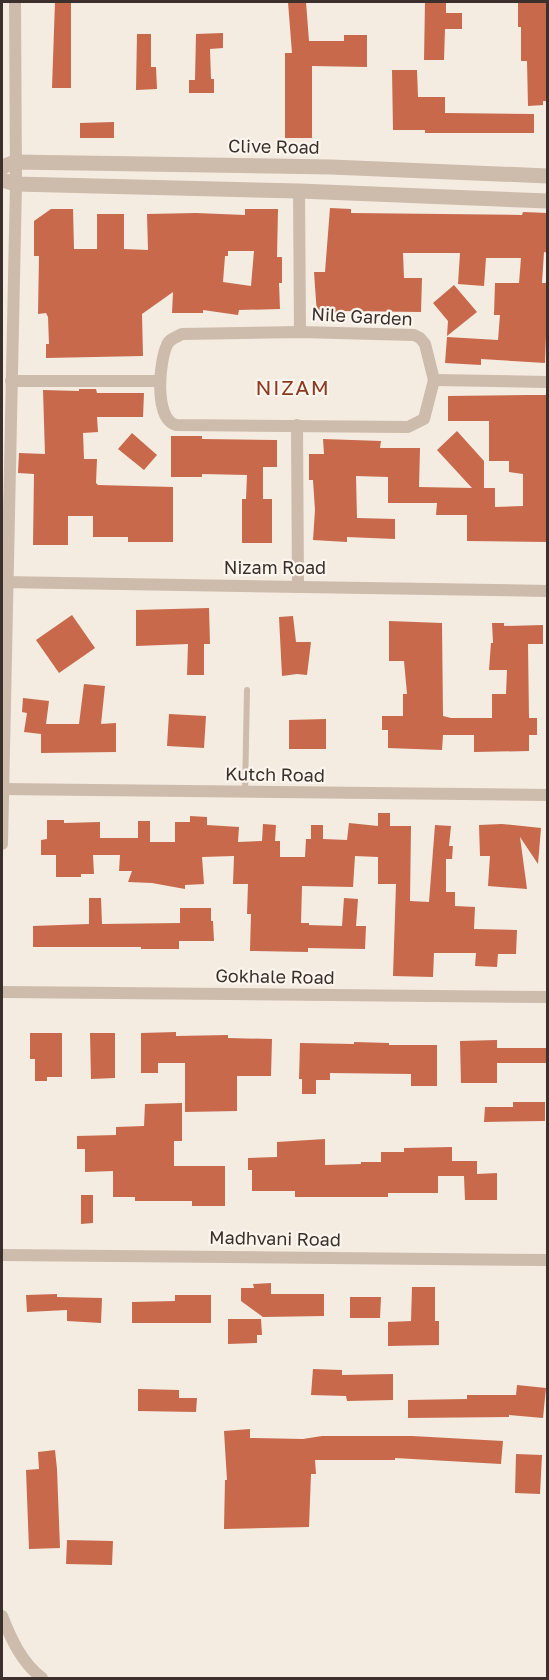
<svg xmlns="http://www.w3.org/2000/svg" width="549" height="1680" viewBox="0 0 549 1680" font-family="'Golos Text',sans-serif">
<rect width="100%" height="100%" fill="#f4ebe1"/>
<g fill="#c8694b" fill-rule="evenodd">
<path d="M55,2H71V88H52Z"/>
<path d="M288,2H306L309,41H344V35H367V67L312,66V138H285V53H292Z"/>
<path d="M425,2H446V13H462V29H445L444,60H424Z"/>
<path d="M518,2H548L547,101H543V105L528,106L527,61H521V27H518Z"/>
<path d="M223,33V48L210,49L211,79H214V93H189V80H195L196,34Z"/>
<path d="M137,34H151V67H156L157,89L136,90Z"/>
<path d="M392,70H417L418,97H445V113L534,114V133H425V130H393Z"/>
<path d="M114,122V138H80V123Z"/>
<path d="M330,208L351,209V213L522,215L523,212L548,213V253L544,252L542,283H548L545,363L481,359V365L445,363L447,337L498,340L500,315H494L495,283H519L521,258H486L484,286L458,284L460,253H403L404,278H422L421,312L342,311V313L317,315L314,272H325Z"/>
<path d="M51,209H73L74,249H97V214H124V249L148,250L147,214L196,213L245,215V209H278L277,257H282V283H279L280,309L239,310L238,315L203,310V313H172L173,292L142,314L143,356L46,358V344H49L48,317L46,313L38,314L39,256H34V221ZM228,251H254L251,286L223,282L225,256H228Z"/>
<path d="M454,285L477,312L447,336L448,321L433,303Z"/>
<path d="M79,389H96L97,393H144L143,417H97L98,432L83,433L84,459H97L96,483L98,485L173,487V542H128V537H93V516H68V545H33L34,474L18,473L19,453L45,454L43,390L79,391Z"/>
<path d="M528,395H548V542L467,541V515H436L437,503H388V477L356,476L357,518L395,519V539L347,537V542L313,540L315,510L313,480H309V454H324L323,439L381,441L380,448H420L419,487L472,488L437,450L457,431L484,461V488H495V507L523,506V474L509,472V461H489V421H448V396Z"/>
<path d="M132,433L157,455L144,470L118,449Z"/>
<path d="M171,436H202V439L277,440V467H263V499H272V543H242V499H246L247,475L202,474V477H171Z"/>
<path d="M209,608L210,644H204V675H187L188,644L136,646V610Z"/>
<path d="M72,615L95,648L59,673L36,640Z"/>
<path d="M293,616L296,642H311L307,675L297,674L282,676L279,617Z"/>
<path d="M389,621L442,623L443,716L451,718H492V694H506L507,670H489L491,643H493L492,623H504V626L543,625V644H528L529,718H537V735H529V751L474,752V735H443L442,750L388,748V730H382V716H403V694H407L404,661H389Z"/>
<path d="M84,684L105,686L101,724L116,723V752L41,753V734L24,732L27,713L22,712L23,698L49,701L46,724H79Z"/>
<path d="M169,714L206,716L204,748L167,746Z"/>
<path d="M326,719V749H289V720Z"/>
<path d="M378,813H390V826H411L410,901L429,902L435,825L451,826L449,846H453L452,859H446V892H455V906L475,907L474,929L517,930L516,954H498L497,967L475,966L476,953H434L433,977L393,976L396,884H378V857L355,856L353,887L302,886L301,923H309V925L342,926L344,898L358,899L356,926H366L365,949L308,948V952L250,951L251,914H247L248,884H233L234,856L202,857L204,884L185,885V889L152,883L128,882L132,871H119L120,855H93L94,874H81V877H56V855H41V840L47,839V820H64V823L100,822V838H138V821H150V842H175V822H190V816L207,817V825L239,827L238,842L262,841L263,824L276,825L275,841H280V857H305L306,839H311V825H323V839L347,840L349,823L378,826Z"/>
<path d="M502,824L541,828L538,864L520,837L527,889L488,886L490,856H480L479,825Z"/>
<path d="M89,898H101L102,924L180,923V908H211V921H213L214,941H179V949H141V947H33V926L89,924Z"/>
<path d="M176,1032V1036L228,1035V1038L272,1039L271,1076H237V1111L185,1112V1063H158V1073H141V1033Z"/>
<path d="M30,1033H62V1077H47V1081H35V1059H30Z"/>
<path d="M90,1033H115V1078L91,1079Z"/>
<path d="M497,1040V1048H548V1063H497V1083H461L460,1041Z"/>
<path d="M354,1042L389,1043V1045H437V1086H411V1074L330,1073V1080H316V1094H302V1079H299L300,1043L354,1044Z"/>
<path d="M513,1102H545V1121L484,1122L485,1107H513Z"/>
<path d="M182,1103V1141H174V1166H225V1206H192V1201H135V1197H113V1171L85,1172V1149H77V1136L116,1135V1127L144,1126L145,1104Z"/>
<path d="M325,1139V1165L361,1164V1162H381V1152H404V1148L452,1147V1161H477V1174L497,1173V1200H465L464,1176H438V1193H388V1197H295V1191H252V1170H248V1158L277,1157V1142Z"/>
<path d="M81,1195H93V1223L81,1224Z"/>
<path d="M271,1283V1294H324V1316L263,1317L241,1301V1288H254L253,1284Z"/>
<path d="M412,1287H435V1321H439V1345L388,1346V1322L411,1321Z"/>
<path d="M57,1294V1297L102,1298L101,1323L67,1321V1310L27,1312L26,1295Z"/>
<path d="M175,1295H211V1323H132V1302L175,1301Z"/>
<path d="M350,1297H381L380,1318H350Z"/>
<path d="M228,1319H261L262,1335H257V1343L228,1344Z"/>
<path d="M313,1369L342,1370V1375L393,1374V1400L347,1401L346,1396L311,1395Z"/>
<path d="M517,1385L546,1388L543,1418L509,1415V1417L408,1418V1400L467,1399V1395H516Z"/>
<path d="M138,1389L179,1390V1398H197L196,1412L138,1411Z"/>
<path d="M250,1429V1438L303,1439L322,1436H412L503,1441L501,1464L395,1458V1460H315L316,1474H311L309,1527L224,1529L225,1480H227L224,1431Z"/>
<path d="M55,1450L57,1469L60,1548L29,1549L26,1470L39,1469L38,1452Z"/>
<path d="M516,1454L542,1455L540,1494L515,1493Z"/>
<path d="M67,1540L113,1541L112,1565L66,1564Z"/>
</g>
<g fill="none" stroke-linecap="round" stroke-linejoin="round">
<path stroke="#cdbbac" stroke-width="6" d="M245,792L247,690"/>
<g stroke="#cdbbac" stroke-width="12">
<path d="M299,191L300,332"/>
<path d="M300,332L414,335L420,338L425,344L434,380L424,419L408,427L176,425C154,419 159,362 167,345C169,339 177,337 182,334Z"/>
<path d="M434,380L548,382"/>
<path d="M11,381H159"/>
<path d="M297,425L298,586"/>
<path d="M2,582L548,591"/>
<path d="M2,789L548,795"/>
<path d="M2,844L16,184L15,2"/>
<path d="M2,992L548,997"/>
<path d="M2,1255L548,1260"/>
<path d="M2,1616C11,1639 22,1663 42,1678"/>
</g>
<g stroke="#cdbbac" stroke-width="15">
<path d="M2,167L15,162L331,167L548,176"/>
<path d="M2,180L16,184L299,191L548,201"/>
</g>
</g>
<g text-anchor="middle" stroke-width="4.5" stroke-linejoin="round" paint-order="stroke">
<g font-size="18" fill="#3b302b" stroke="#fbf5ee">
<text transform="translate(274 147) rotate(1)" y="6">Clive Road</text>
<text transform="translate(362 317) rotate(3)" y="6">Nile Garden</text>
<text x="275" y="574">Nizam Road</text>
<text transform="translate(275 775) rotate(1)" y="6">Kutch Road</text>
<text transform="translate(275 977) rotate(1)" y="6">Gokhale Road</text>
<text transform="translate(275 1239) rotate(1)" y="6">Madhvani Road</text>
</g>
<g font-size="21" letter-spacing="1.5" fill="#8c3b22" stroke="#fbf5ee">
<text x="293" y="395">NIZAM</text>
</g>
</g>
<rect width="549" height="1680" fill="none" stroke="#3b302b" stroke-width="6"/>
</svg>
